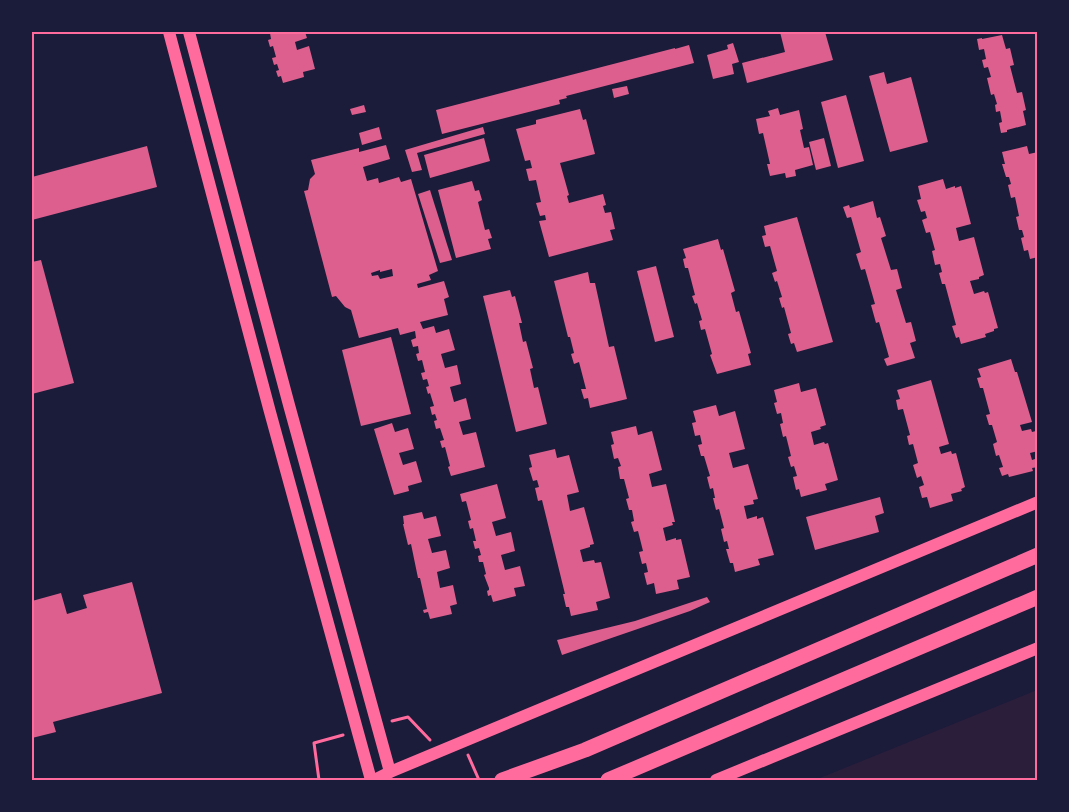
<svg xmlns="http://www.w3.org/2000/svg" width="1069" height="812" viewBox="0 0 1069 812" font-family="Rubik,sans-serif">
<rect width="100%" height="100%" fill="#1b1b3a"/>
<path fill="#2a1e3b" d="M1037,690V780H815Z"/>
<g fill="#dd5f8e" fill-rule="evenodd">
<path d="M266,32H305L307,38L295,42L297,50L309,46L315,69L303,72L304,77L283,83L281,76L278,77L276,71L279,70L277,64L274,65L272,58L276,57L273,46L270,47L268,40L271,39L270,33L267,34Z"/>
<path d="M780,32H825L833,60L747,83L742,63L785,52Z"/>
<path d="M1002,35L1006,49L1010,48L1014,65L1010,66L1017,93L1022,92L1026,110L1023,111L1026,125L1007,130V132L1001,133L999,123L1002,122L1000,111L996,112L995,105L997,104L994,94L991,95L987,78L991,77L988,67L984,68L982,60L986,59L984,49L979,50L977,39L982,38V39Z"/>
<path d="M733,43L739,62L732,64L734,74L713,79L707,55L728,49L727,45Z"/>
<path d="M689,45L694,63L566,96L567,98L559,100L560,104L442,134L436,110L675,48V49Z"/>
<path d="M884,72L887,84L911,77L928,142L890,152L869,76Z"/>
<path d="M627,86L629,94L614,98L612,89Z"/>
<path d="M846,95L864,161L838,168L821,102Z"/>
<path d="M364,105L366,112L352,115L350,109Z"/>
<path d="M778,108L780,115L799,110L803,129L800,130L804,148L809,147L813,165L795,170L796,176L786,178L785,173L770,176L767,164H770L763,133L759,134L756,119L770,116L768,111Z"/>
<path d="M580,109L583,120L586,119L595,154L560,163L569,195L567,196L569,203L603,194L606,205L603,206L605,213L611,212L615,229L610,230L613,240L549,257L539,221L546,220L545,215L540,216L536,203L541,202L536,180L529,181L526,169L532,168L530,160L525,161L516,129L536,124V120Z"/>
<path d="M379,127L382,139L362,145L359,133Z"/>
<path d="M483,127L485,134L417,153L422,170L412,172L405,150Z"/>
<path d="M484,138L490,161L430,178L424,155Z"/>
<path d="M824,138L831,166L816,170L809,142Z"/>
<path d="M386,145L390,159L363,167L367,181L378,178L379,183L399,177L401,182L411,179L438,271L429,275L431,280L417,284L418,288L444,281L449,297L444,299L448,315L420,322L423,329L434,326L436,333L449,329L455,350L441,354L445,368L457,365L461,384L450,387L454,402L466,398L471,419L459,422L463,435L476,432L485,467L451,476L448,467L450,466L445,447L442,448L440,441L444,440L440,428L436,429L434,421L437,420L435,414L432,415L430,407L434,406L430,393L428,394L426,387L429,386L427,379L423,380L421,373L425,372L422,360L418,361L416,354L419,353L418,346L413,347L411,340L416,338L415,331L400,335L398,328L359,338L351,310L345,307L336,296L332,297L304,191L308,190L310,179L315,174L311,160L359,148V152ZM392,269L393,276L380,279L378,275L372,276L371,273L380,270V272Z"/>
<path d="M147,146L157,187L32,220V177Z"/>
<path d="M1027,146L1029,154L1038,152V257L1030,259L1028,250L1024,251L1021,238L1024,237L1022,230H1019L1016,217L1019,216L1015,197L1011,198L1008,185L1011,184L1009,177H1006L1002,164H1005L1002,152Z"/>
<path d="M943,179L946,189L955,186V188L961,186L971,224L956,228L959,241L974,237L984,275L979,277V279L970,281L974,294L984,291L985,293L988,292L998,328L994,329V331L985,334L986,337L961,344L959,337L956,338L952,326L956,325L945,284H942L939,273L942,272L940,264L935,265L932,251L935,250L930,232L926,233L922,220L927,218L925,211L921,212L917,200L921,199L918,186Z"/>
<path d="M472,181L475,191L479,190L482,200L478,202L485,230L489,229L492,238L488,239L491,249L456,258L438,190Z"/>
<path d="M430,190L452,260L440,263L418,194Z"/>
<path d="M873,201L877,218L880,217L886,236L881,238L891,270L897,269L902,288L896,290L906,323L911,322L916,341L910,343L915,358L887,366L884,359L889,357L879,322L876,323L871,305L875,304L865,269L861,270L856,254L861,252L851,217L847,218L843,207L849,205L850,208Z"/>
<path d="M797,217L833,342L797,352L794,343L791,344L788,334L791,333L784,307L782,308L779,298L782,297L777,281L775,282L772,273L777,271L770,246L765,247L762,236L766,235L764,226Z"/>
<path d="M718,239L721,250L723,249L735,291L731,293L736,312L739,311L751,353L748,354L751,365L717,374L710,355L712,354L705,329L701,330L699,321L702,320L697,303L695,304L692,296L695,295L688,268H685L683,259L686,258L683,249Z"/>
<path d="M41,260L74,383L32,394V262Z"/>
<path d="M656,266L674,337L655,342L637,271Z"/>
<path d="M588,272L590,283H595L609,347L614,346L627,399L590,408L588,398L584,399L581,389H586L579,362L574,364L571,354L574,353L570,337H568L554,281Z"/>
<path d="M510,290L512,297L515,296L522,323H519L523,342L526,341L533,368L530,369L534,388L538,387L547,424L516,432L483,296Z"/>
<path d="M391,337L411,414L361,426L342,350Z"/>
<path d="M1011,359L1015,372H1017L1032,422L1020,425L1022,431L1031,429L1032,432L1036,431L1038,435V451L1030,453L1032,460L1035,459L1038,467L1032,468L1033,471L1009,477L1008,474L1002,476L999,468L1003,467L999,455L996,456L993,444L997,442L992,425H989L986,415L990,414L983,388H980L977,378L981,377L978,369Z"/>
<path d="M931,380L949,444L939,447L941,454L951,451L952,454L956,453L965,487L961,489L962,491L951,494L953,501L930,508L927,497L922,498L919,487L924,485L921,476L917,478L913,465L918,463L913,444L909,445L907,436L910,435L903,409L898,410L896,400L900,399L897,390Z"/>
<path d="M799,383L801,392L816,388L826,425L820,427L821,429L811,432L814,445L824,442L825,444L828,443L838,480L825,484L827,490L801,497L799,489L796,490L793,477L797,476L794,466L791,467L788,457L791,456L786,436L783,437L780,424L783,423L781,413L777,414L774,403L777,402L774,390Z"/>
<path d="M716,405L719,416L735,411L745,449L729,453L733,468L748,464L758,499L753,500L754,504L744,506L747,519L757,516V519L763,517L774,555L758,559L760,565L735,572L733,563H730L726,549H729L727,541L724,542L721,529L724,528L719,509L716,510L713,498H715L713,488L710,489L707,477L710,476L704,456H701L698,445L702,444L700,435L695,436L692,423L696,422L693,411Z"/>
<path d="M392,423L395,432L408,428L414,449L399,453L403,465L416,461L422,482L408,486L409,491L394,495L374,429Z"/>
<path d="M636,426L638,435L652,431L662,470L649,474L652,487L666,484L675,522H672L673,525L663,528L666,541L676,538V540L681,539L690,577L677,580L679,589L656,594L654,583L647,585L644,573L648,572L646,563L642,564L639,552L643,551L638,531L634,532L631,522L634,521L632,510H629L626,499L629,498L624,479H620L618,467L621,466L618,458L614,459L611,445L614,444L611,432Z"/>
<path d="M555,449L557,458L569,455L579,492L567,495L570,511L584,507L594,544L590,545V547L580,550L583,562L594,560L595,563L601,562L610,598L596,602L598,610L571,616L569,607H566L563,594H565L542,500L538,501L535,488L539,487L537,480L533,481L529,468L532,467L529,455Z"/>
<path d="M497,484L506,518L492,522L496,536L511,532L515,551L501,555L505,570L520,566L525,586L514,588L516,596L493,602L491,595L488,596L487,591L489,590V588L484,575L486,574L483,562H479L478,556L481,555L479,548L475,549L473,541H476L473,528L470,529L468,521L471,520L466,501L462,502L460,494Z"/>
<path d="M880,497L884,513L875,516L879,532L815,550L806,517Z"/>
<path d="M422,512L424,519L436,516L441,536L428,539L432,553L446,550L450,568L437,572L440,588L453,585L457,604L450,606L452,614L430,619L428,612L424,613L423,610L427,609L420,578H418L411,544L408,545L403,524H404L403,516Z"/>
<path d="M132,582L162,693L53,722L56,732L32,738V601L61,593L67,614L87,608L83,595Z"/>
<path d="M707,597L710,602L690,611L562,655L557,640L635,621Z"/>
</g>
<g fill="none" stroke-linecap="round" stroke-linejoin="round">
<g stroke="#ff6b9d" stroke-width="3">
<path d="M392,721L408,717L430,740"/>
<path d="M468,755L479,780"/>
<path d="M319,780L314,743L343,735"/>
</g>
<g stroke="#ff6b9d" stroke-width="12">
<path d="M169,32L270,412L371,780"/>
<path d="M189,32L289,405L390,772"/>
<path d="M374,780L390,772L1038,502"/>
<path d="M716,780L1038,648"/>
</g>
<g stroke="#ff6b9d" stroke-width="15">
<path d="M502,780L585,750L1038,555"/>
<path d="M608,780L1038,597"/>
</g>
</g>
<rect width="1069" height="812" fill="none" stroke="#1b1b3a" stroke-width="66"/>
<rect x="33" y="33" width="1003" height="746" fill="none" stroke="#ff6b9d" stroke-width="2"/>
</svg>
